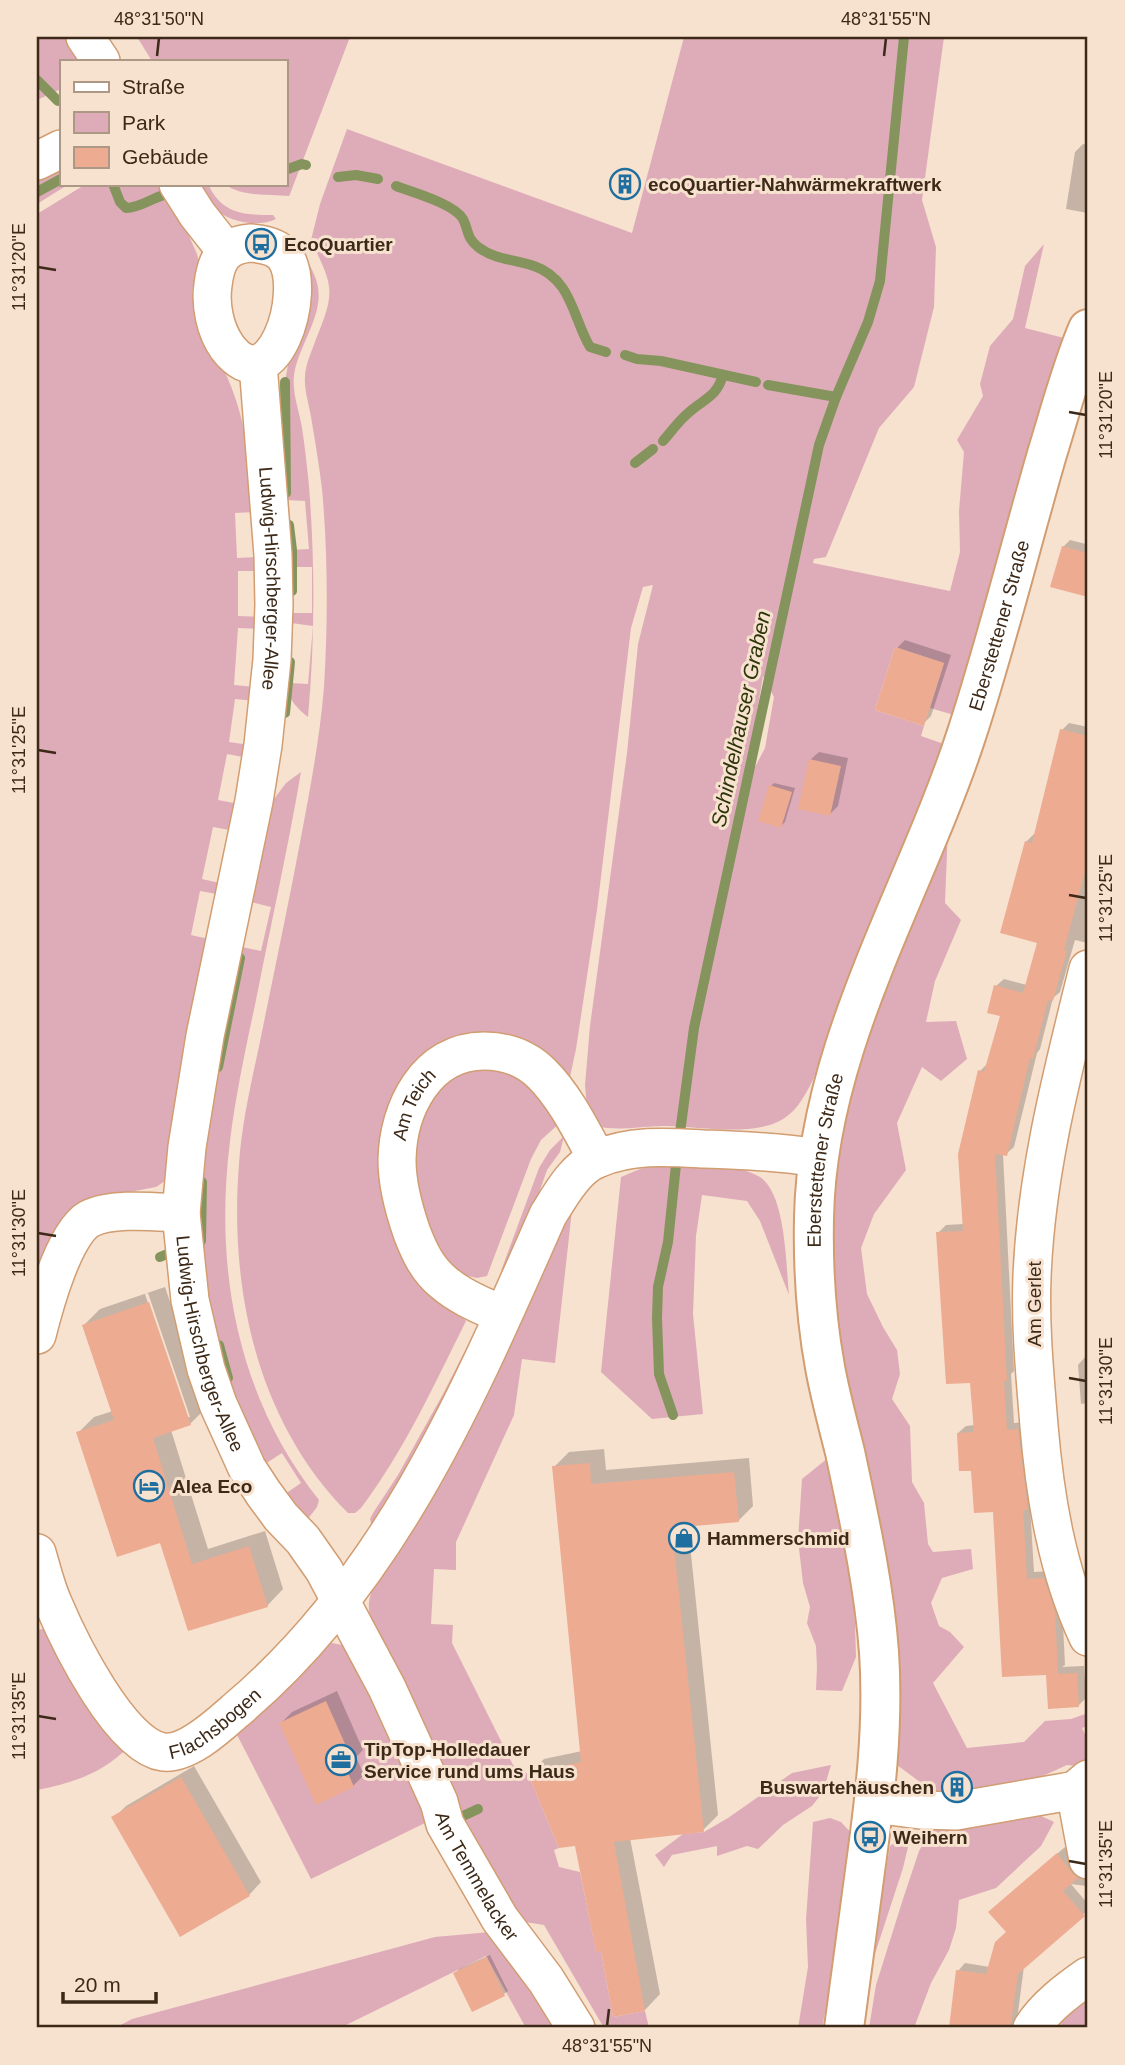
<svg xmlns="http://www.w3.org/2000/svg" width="1125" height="2065" viewBox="0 0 1125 2065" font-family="Helvetica,sans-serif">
<rect width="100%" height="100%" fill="#f7e1cf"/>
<g fill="#deacb9" fill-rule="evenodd">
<path d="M37,37H69L86,61H61V89L37,100Z"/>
<path d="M137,37H350L290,194L289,196C269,194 240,197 225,184H285V61H152Z"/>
<path d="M684,37H944L922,200L936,247L934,307L914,387L879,428L826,557L814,559L813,563L950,591L960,552L959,511L964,452L957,440L983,396L980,384L990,346L1013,319L1025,266L1044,244L1025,328L1064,338L984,607L954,715L930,708L944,663L895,647L875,710L924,726L921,736L944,744L813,1080C803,1099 795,1115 775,1123C746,1135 698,1127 667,1126C645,1125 619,1132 597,1126C593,1125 591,1123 588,1120L585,1085L590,1026L627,753L638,644L653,585L643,587L631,628L597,910L576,1049L568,1086L513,1043L395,1107L427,1282L466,1321C434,1385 404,1451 361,1508L355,1513H348C257,1422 229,1289 239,1164C242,1118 254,1072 263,1027C276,962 290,897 302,832C311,784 320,736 324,687C328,622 328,554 322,489C319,465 315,440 311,417C309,404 304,390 305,377C305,365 312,351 316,339C336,290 333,287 311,240L320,204L347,129L632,233ZM763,676L774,697L765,748L744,788Z"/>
<path d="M61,164V184H69L37,204V173Z"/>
<path d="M86,184H166L197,254L201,270C194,278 191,289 193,300C197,328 217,353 228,379C246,420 251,467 255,512L235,513L237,558L258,557L259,571H238V616L259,617V629L238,628L234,685L255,687V701L235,699L229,742L250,745L248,758L227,754L218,800L239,804L235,831L213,827L202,879L224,884L222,895L200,891L191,935L213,940L170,1173L165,1181L156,1187L108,1196L37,1276V214Z"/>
<path d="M204,184H208C222,214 243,215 273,215L276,219C257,228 228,222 212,207C207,202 203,195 199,189Z"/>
<path d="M306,258C311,268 317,278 318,288C323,316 298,347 294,375C292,393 299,410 302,428C305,447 307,467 309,486C315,563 315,640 308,717C297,708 286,698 289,683L308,684L313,626L291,623L292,613H312V567H292V550L309,549L305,501L286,500L285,382Z"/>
<path d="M301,772C288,848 271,924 256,1000C246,1047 236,1093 230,1141C214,1269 237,1397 319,1500L317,1507L307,1520L285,1494L301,1483L282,1453L265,1464L233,1398L212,1319L201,1241L203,1160L210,1102L242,947L261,951L271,907L251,902L271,803L286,783Z"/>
<path d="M948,827L945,903L961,920L935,981L926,1022L956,1021L967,1059L941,1081L922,1067L897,1123L906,1170L874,1214L861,1248L867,1294L883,1327L897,1350L900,1374L892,1399L910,1426L912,1482L924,1503L928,1544L933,1552L971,1549L973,1569L942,1578L931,1603L939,1626L950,1632L964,1647L933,1683L967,1748L1024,1742L1045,1721L1071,1719L1088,1713V1726L1082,1728L1088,1741L1087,1767L1067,1765L1032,1781L970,1793L966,1776L945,1780L949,1798L928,1788L897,1765L893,1699L829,1281L828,1197L842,1126L864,1036Z"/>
<path d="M482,1062L522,1073L562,1121L541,1140L531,1159L487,1276L477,1278L460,1274L431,1244L411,1162L422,1106L450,1074Z"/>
<path d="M564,1136L560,1152L547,1170L521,1244L507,1266L501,1271L539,1168L550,1150Z"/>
<path d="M664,1163C692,1164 735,1162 760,1177C786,1194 786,1266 789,1295L760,1221L747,1201L702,1195L696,1236L693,1314L703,1414L652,1419L601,1372L621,1177L640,1169Z"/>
<path d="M572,1210L555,1363L522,1359L514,1415L456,1542V1570L434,1569L431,1624L453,1625L452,1643L513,1765L528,1774L559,1848L554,1850L559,1867L580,1872L596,1951H601L613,2017L645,2011L649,2028H604L544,1925L525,1922L454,1815L455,1802L370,1618C369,1610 368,1604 370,1597C374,1579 403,1541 414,1524C476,1431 517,1324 563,1223Z"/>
<path d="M472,1337L471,1361L372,1526L370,1519L373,1513L398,1475L443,1394Z"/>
<path d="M828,1458L854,1590L856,1657L842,1691L816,1690L817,1667L816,1646L807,1623L810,1607L803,1583L798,1540L802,1479Z"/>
<path d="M53,1627L128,1747C104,1773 70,1784 37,1790V1630Z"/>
<path d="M332,1643L347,1646L433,1819L311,1879L234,1729L325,1644Z"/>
<path d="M831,1765L823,1792L812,1806L783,1825L758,1849L747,1846L717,1856V1846L672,1855L664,1867L655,1855L683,1834L704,1832L728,1818L792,1773Z"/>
<path d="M1035,1813L1054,1822L1041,1846L996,1888L959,1900L956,1928L949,1950L931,1983L914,2028H869L876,1985L903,1899L919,1851L931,1830Z"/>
<path d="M830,1818L841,1822L853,1835L843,1918L822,2028H798L808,1967L806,1919L813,1822Z"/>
<path d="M909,1832V1843L903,1868L869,1972L890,1846Z"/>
<path d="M490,1932L511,1945L552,2028H526L486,1956L340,2028H115L132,2019L435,1937Z"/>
<path d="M1088,1995V2028H1059L1071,2005Z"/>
</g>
<g fill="#0003" fill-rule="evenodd">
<path d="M1083,144L1088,145V213L1066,209L1075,152Z"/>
<path d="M1088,536V595L1053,585L1063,547L1070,540L1086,544Z"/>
<path d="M905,640L951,655L931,716L923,724L897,648Z"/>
<path d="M1069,723L1088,727V943L1075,940L1060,992L1053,998L1040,1049L1037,1053L1014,1147L1006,1154H1003L1014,1371L1011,1374L1014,1423L1025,1422L1034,1572L1051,1571L1062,1603L1065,1665L1062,1667L1084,1666L1086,1698L1078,1706L1047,1673L995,1510L973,1469L958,1433L966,1426L975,1425L972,1381L938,1233L946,1225L964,1224L980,1071L987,1064L1002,1015L996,986L1004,979L1027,985L1039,942L1026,842L1034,834L1036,835L1062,730Z"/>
<path d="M819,752L848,758L838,806L830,814L810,760Z"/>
<path d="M774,783L795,788L785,822L781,826L771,786Z"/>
<path d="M165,1287L206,1408L190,1424L171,1430L208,1549L265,1531L283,1589L267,1606L189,1629L161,1541L78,1433L94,1417L113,1411L84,1325L100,1309ZM148,1293L190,1417H186L145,1294Z"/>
<path d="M1086,1356H1088V1403L1081,1404L1078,1365Z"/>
<path d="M604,1449L606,1470L749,1458L753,1506L738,1521L688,1525L718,1815L703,1830L630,1838L660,1994L645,2010L602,1948L577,1845L530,1774L544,1759L582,1751L554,1467L569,1452Z"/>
<path d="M337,1691L363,1750L356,1757L364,1775L353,1786L281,1723L292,1712Z"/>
<path d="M194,1766L261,1882L249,1895L114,1818L126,1806Z"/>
<path d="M1065,1847L1088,1876V1883L1086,1886L1071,1884L1088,1904V1910L1024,1966L1016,2028H950L958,1971L965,1963L990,1967L1008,1932L998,1904Z"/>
<path d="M490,1955L508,1991L504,1994L456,1973L459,1969Z"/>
</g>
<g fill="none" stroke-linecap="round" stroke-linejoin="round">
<g stroke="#85945c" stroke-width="10">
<path d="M37,80L58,101"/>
<path d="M285,170L302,164L306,165"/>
<path d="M338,177L356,175L378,179"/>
<path d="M113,184L120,202L126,208C141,208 154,196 171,193"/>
<path d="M396,186C412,192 455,204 463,219C469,231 466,237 478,247C495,260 515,259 534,266C572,279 573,319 590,347L606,352"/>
<path d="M37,192L61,179"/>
<path d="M625,355L637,359L661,361L756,382"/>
<path d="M285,382L286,493"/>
<path d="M768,385L836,397"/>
<path d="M663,441C671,432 677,423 686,415C702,399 716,399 723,375"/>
<path d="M635,463L653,449"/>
<path d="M289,525L292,550V591"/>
<path d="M285,713L290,662"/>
<path d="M218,1067L240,958"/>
<path d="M679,1140L694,1028L819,445L836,397L868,322L880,281L904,37"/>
<path d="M201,1241L202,1182"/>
<path d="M160,1257L179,1249"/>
<path d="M219,1345L228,1378"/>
<path d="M673,1415L659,1374L657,1318L658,1287L668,1242L677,1155"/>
<path d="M450,1822L478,1809"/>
</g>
</g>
<g fill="#edab92">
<path d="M1062,546L1088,553V597L1050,587Z"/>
<path d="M895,647L944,663L924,726L875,710Z"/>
<path d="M1060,729L1088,736V860L1064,950L1067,951L1060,975L1053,1001L1048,1000L1033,1059L1030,1058L1007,1156L995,1154L1007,1381H1004L1007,1430L1018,1429L1028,1510H1023L1027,1579L1044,1578L1055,1611L1058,1674H1052L1077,1673L1079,1707L1048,1709L1046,1675L1002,1677L993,1512L974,1513L971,1471H959L957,1433L974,1432L970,1383L946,1384L936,1232L963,1231L958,1154L978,1070L984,1072L1000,1016L987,1013L994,985L1023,993L1037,943L1000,933L1025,841L1032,843Z"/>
<path d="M809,759L841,766L830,816L798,809Z"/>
<path d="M769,785L792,792L781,828L758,821Z"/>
<path d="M149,1302L191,1425L153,1438L192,1564L249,1546L268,1607L188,1631L160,1543L117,1557L76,1432L114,1420L82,1325Z"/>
<path d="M590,1463L591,1484L734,1472L739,1522L672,1528L704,1832L614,1842L645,2011L613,2017L601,1951L596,1952L575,1846L559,1848L528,1774L581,1762L552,1466Z"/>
<path d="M326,1701L353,1762L345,1766L354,1787L316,1805L279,1723Z"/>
<path d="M181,1777L250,1896L180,1937L111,1817Z"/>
<path d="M1057,1853L1072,1873L1078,1878L1063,1891L1085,1916L1018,1974L1010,2028H949L956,1970L986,1974L995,1942L1006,1932L988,1912Z"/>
<path d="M487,1957L505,1996L472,2012L453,1973Z"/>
</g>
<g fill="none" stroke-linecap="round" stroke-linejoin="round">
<g stroke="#d19d71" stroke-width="40">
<g id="street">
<path d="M85,37L101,61"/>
<path d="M37,161L61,149"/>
<path d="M178,184L197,214L226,251"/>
<path d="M251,243C263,244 278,247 285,257C309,292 272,407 227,347C215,330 210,305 213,285C216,259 224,245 251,243Z"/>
<path id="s1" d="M258,364L273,555L274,605L272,660L263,745L254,801L205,1036L187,1147L181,1213L190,1300L206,1369L218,1404L247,1468L264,1494L281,1517L303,1540L324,1570L387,1688L439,1802L445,1824L500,1919L546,1980L576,2028"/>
<path d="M1088,969C1063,1070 1036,1172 1032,1277C1030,1327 1035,1376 1039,1426C1045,1497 1057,1571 1088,1637"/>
<path id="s2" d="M503,1315C483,1306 460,1297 443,1282C427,1269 419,1251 412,1233C404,1210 397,1184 397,1160C398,1109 426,1051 484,1051C505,1051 526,1058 542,1074C565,1097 581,1130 597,1159"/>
<path d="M37,1335C44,1307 64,1233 89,1219C112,1207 156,1212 181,1213"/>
<path id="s3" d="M37,1553C42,1570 46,1587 53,1603C69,1641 120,1746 163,1752C187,1755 218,1726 235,1711C390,1581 468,1396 548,1215C560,1196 575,1168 597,1159C631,1144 669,1147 704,1149C742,1150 780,1152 818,1158"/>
<path d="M1075,1790L1088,1860"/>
<path d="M874,1804L920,1810L956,1811L1065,1792L1075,1790L1088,1779"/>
<path d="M1032,2028C1045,2007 1068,1990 1088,1976"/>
</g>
</g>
<g stroke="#d19d71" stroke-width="42">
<g id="secondary">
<path id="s4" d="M844,2028C851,1976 858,1924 865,1871C875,1799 884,1725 879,1652C874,1585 859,1518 845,1452C838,1424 830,1395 825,1367C816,1318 813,1267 814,1218C817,1045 915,893 967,733C997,641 1020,547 1047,454C1060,412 1071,369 1088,329"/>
</g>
</g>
<use href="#street" stroke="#fff" stroke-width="37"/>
<use href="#secondary" stroke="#fff" stroke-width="38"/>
</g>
<path fill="none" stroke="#3d2917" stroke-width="2.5" d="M157,56L159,38M884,56L886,38M38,267L56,270M1069,412L1086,415M38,750L56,753M1069,895L1086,898M38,1233L56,1236M1069,1378L1086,1381M38,1716L56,1719M1069,1861L1086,1864M607,2026L609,2009"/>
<defs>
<g id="building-ring" transform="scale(1.575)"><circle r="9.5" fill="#f7e1cf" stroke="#1e6fa0" stroke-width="1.5"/><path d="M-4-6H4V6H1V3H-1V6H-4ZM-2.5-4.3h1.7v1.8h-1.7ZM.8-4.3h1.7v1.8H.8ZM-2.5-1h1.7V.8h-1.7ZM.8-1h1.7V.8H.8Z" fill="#1e6fa0"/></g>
<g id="bus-ring" transform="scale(1.575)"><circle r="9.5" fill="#f7e1cf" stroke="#1e6fa0" stroke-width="1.5"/><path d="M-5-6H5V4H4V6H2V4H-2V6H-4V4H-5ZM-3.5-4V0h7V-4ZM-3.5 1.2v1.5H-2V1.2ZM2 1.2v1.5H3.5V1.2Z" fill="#1e6fa0"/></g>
<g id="hotel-ring" transform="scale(1.575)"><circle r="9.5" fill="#f7e1cf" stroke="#1e6fa0" stroke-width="1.5"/><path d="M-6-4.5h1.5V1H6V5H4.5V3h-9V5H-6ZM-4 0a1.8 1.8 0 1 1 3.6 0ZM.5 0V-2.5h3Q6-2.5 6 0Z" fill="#1e6fa0"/></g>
<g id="shop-ring" transform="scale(1.575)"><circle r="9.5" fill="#f7e1cf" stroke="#1e6fa0" stroke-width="1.5"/><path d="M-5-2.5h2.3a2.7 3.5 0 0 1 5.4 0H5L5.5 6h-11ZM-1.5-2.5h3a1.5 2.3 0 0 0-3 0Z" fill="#1e6fa0"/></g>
<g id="office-ring" transform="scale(1.575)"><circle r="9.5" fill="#f7e1cf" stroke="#1e6fa0" stroke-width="1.5"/><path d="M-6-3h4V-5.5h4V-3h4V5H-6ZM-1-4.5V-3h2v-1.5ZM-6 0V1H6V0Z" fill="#1e6fa0"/></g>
</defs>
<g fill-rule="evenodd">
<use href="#building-ring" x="625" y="184"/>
<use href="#bus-ring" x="261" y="244"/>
<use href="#hotel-ring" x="149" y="1486"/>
<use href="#shop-ring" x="684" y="1538"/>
<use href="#office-ring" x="341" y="1760"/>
<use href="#building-ring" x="957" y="1787"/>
<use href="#bus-ring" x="870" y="1837"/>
</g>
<g text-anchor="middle" stroke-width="6" stroke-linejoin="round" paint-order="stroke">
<g font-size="19" font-weight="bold" fill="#3d2917" stroke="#f7e1cf" text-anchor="start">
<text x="648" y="191">ecoQuartier-Nahwärmekraftwerk</text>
<text x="284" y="251">EcoQuartier</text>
<text x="172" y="1493">Alea Eco</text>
<text x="707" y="1545">Hammerschmid</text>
<text x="364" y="1756">TipTop-Holledauer<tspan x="364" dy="22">Service rund ums Haus</tspan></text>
<text x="934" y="1794" text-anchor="end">Buswartehäuschen</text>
<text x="893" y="1844">Weihern</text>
</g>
<g font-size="19" fill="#3d2917" stroke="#f7e1cf">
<text dy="7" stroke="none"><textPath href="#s1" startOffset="215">Ludwig-Hirschberger-Allee</textPath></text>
<text dy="7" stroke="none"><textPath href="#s4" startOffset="1442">Eberstettener Straße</textPath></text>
<text dy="7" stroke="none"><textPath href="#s2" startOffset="261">Am Teich</textPath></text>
<text dy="7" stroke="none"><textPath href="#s4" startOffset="877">Eberstettener Straße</textPath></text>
<text transform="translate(1034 1304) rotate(-90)" y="7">Am Gerlet</text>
<text dy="7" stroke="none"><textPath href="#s1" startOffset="992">Ludwig-Hirschberger-Allee</textPath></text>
<text dy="7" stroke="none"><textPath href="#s3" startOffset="303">Flachsbogen</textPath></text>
<text dy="7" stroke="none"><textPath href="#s1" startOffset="1594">Am Temmelacker</textPath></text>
</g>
<g font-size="21" font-style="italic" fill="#2c3508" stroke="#f7e1cf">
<text transform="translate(741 719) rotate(-78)" y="7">Schindelhauser Graben</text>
</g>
</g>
<rect width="1125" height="2065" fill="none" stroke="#f7e1cf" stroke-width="77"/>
<rect x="60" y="60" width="228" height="126" fill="#f7e1cf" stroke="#ad9785" stroke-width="2"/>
<rect x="74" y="82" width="35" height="10" fill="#ffffff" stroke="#ad9785" stroke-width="2"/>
<text x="122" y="94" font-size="21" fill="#3d2917">Straße</text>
<rect x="74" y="112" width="35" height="21" fill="#deacb9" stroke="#ad9785" stroke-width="2"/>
<text x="122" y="130" font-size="21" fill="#3d2917">Park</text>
<rect x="74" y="147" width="35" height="21" fill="#edab92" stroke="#ad9785" stroke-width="2"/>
<text x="122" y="164" font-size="21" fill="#3d2917">Gebäude</text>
<path d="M63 1992v10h93v-10" fill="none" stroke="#3d2917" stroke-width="3.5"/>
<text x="74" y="1992" font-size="21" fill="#3d2917" stroke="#f7e1cf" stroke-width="5" paint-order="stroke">20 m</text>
<rect x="38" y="38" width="1048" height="1988" fill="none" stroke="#3d2917" stroke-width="2.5"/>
<g font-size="18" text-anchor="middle" fill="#3d2917">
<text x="159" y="25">48°31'50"N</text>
<text x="886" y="25">48°31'55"N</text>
<text transform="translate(19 267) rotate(-90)" y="6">11°31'20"E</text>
<text transform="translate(1106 415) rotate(-90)" y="6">11°31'20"E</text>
<text transform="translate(19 750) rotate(-90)" y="6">11°31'25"E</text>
<text transform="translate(1106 898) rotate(-90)" y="6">11°31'25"E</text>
<text transform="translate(19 1233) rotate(-90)" y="6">11°31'30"E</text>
<text transform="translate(1106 1381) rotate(-90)" y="6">11°31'30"E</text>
<text transform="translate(19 1716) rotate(-90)" y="6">11°31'35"E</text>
<text transform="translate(1106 1864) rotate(-90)" y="6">11°31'35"E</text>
<text x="607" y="2052">48°31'55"N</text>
</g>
</svg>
